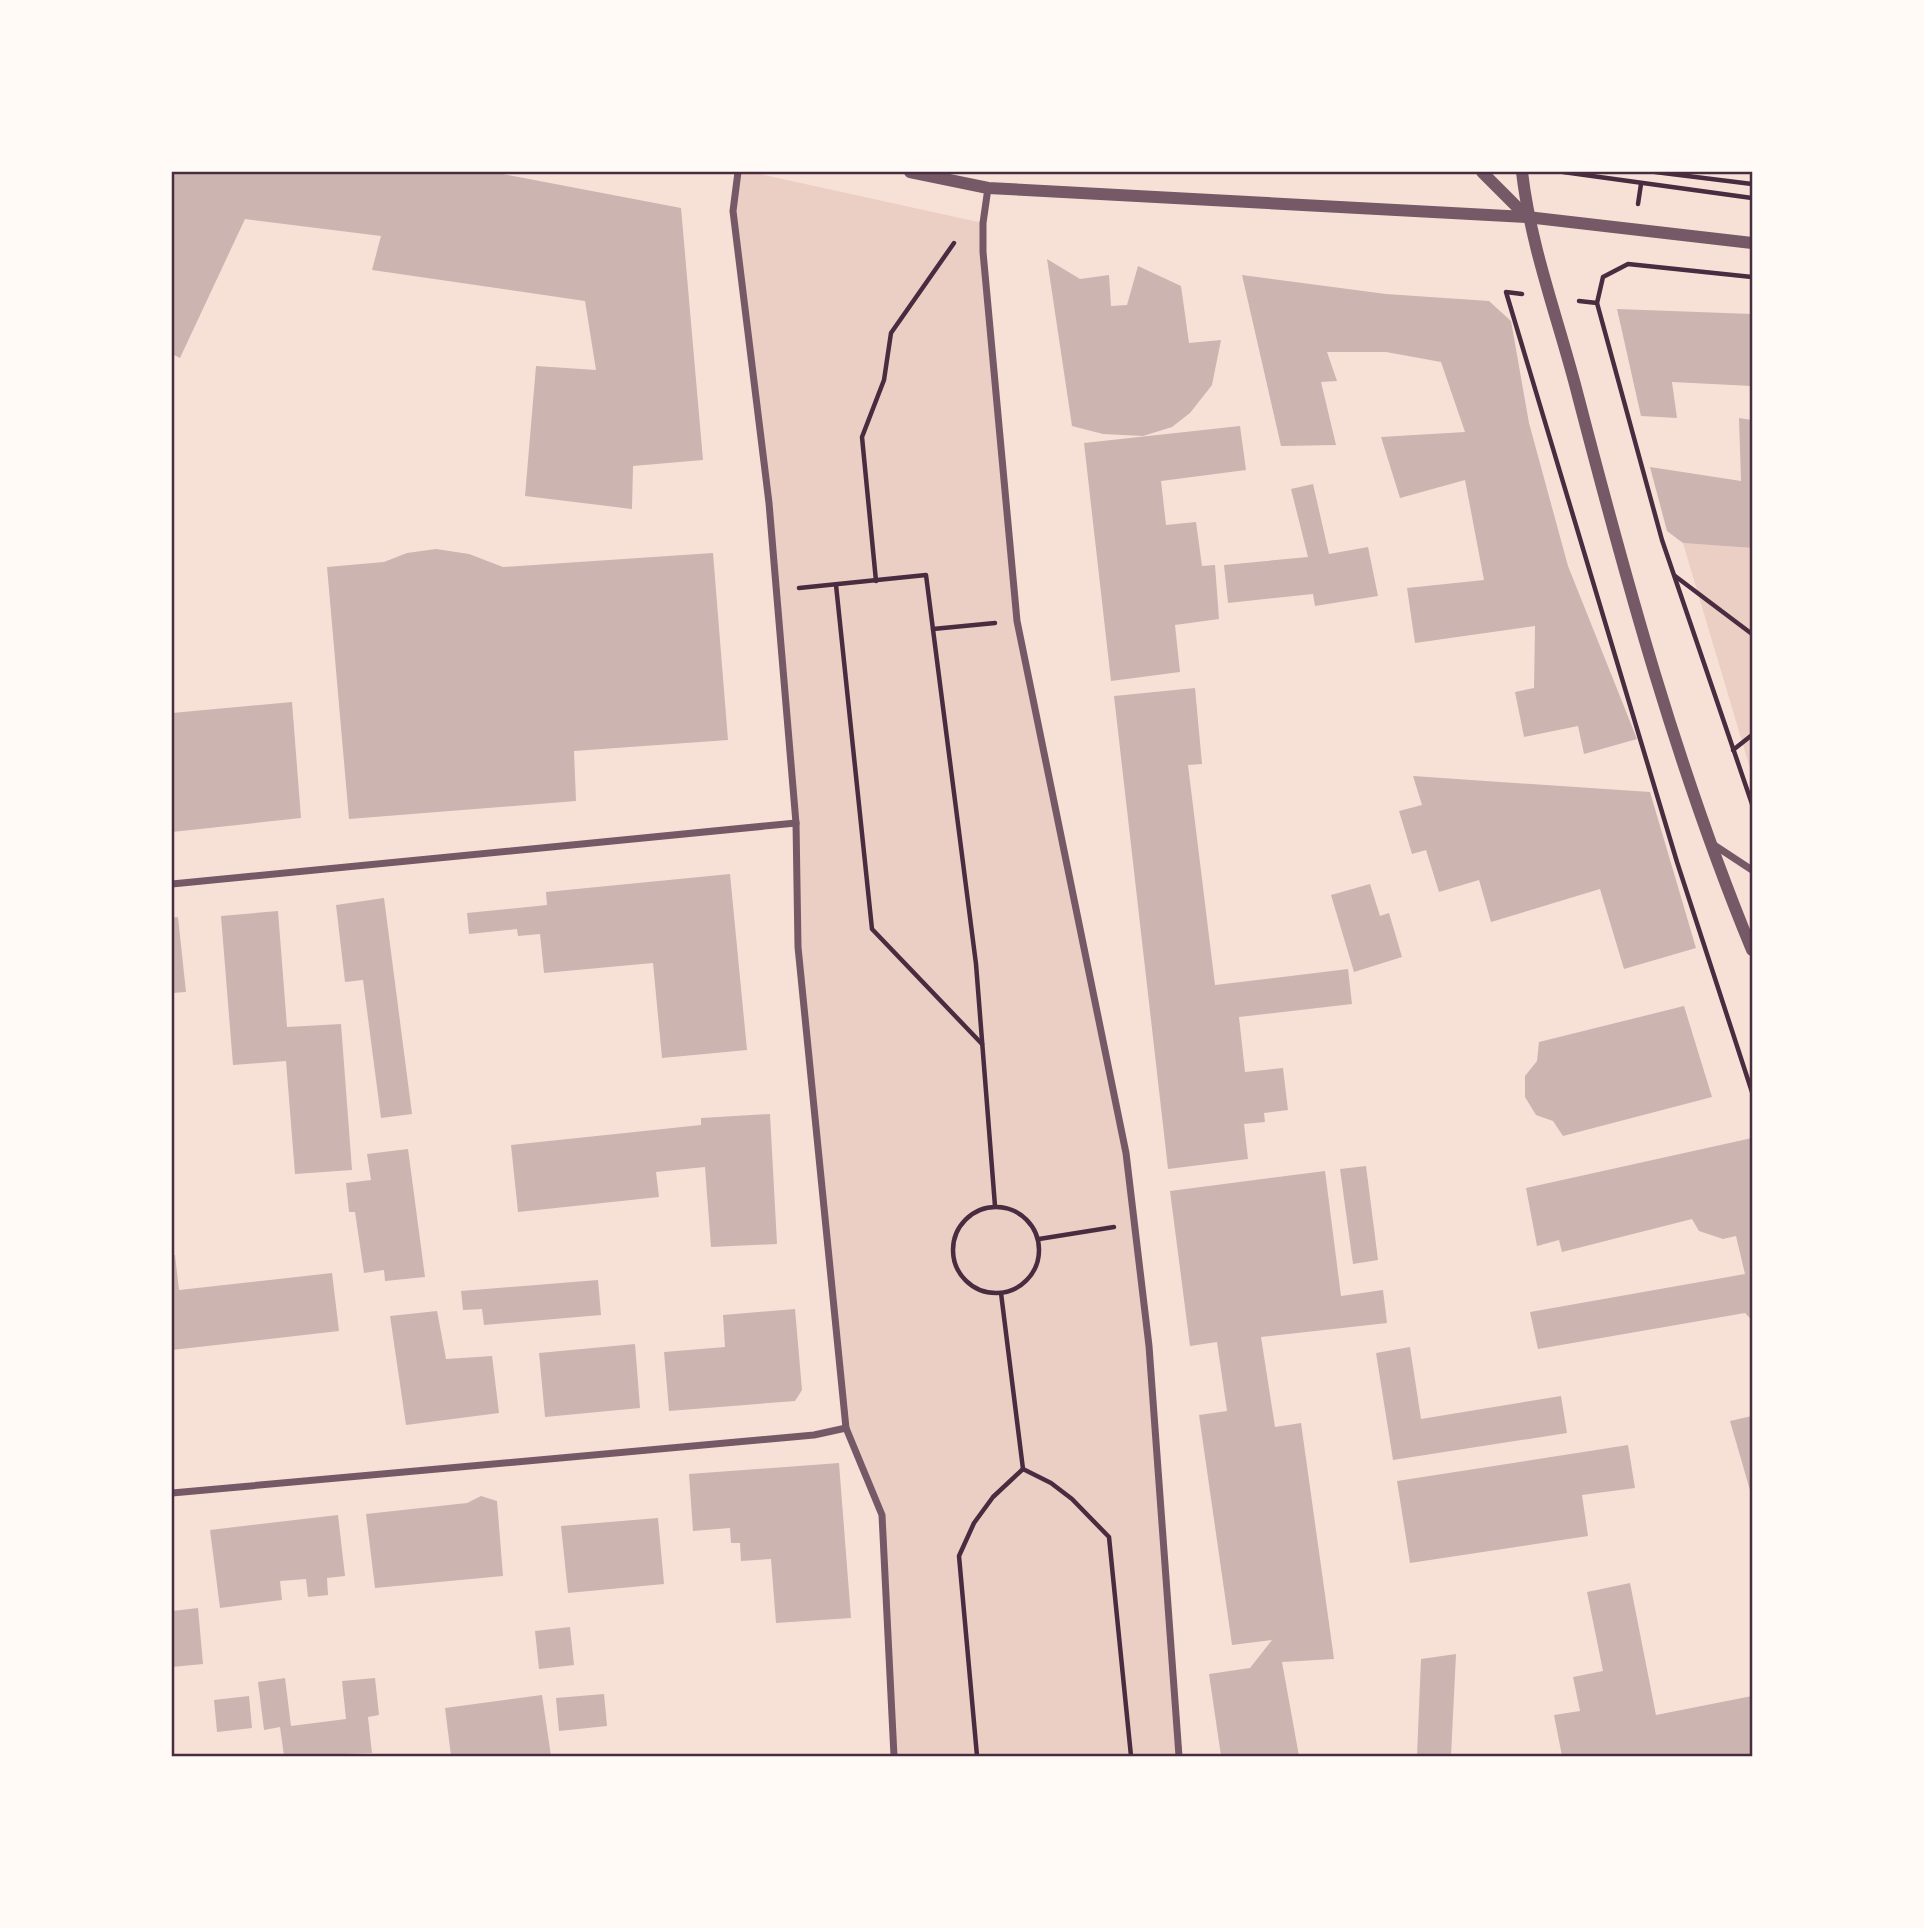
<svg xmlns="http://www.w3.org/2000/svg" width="1924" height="1928" viewBox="0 0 1924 1928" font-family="Lato,sans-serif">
<rect width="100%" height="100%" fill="#f7e1d7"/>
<g fill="#ebcfc5">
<path d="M738,172H751L983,223L1017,621L1126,1153L1149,1346L1179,1756H894L882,1515L846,1428L798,947L796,823L769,503L733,211Z"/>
<path d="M1683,543L1752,548V775Z"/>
</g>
<g fill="#ccb4b1">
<path d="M172,172H492L681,208L703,460L633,466L632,509L525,496L536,366L596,370L585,301L372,270L381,236L245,219L180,358L172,354Z"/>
<path d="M1047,259L1080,279L1109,275L1111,306L1127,305L1138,266L1181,286L1189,343L1221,340L1212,385L1190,413L1172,427L1143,436L1103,434L1072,426Z"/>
<path d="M1242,275L1386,294L1489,301L1511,321L1529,423L1568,566L1637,739L1584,754L1578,726L1524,737L1515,692L1534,688L1535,626L1415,643L1407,588L1484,580L1465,480L1400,498L1381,437L1465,432L1441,362L1386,352H1327L1337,381L1321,382L1336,445L1281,446Z"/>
<path d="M1617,309L1752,314V386L1672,382L1677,418L1641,416Z"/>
<path d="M1739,418L1752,420V548L1683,543L1667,531L1650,467L1741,481Z"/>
<path d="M1240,426L1246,470L1161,481L1166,525L1196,522L1202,566L1215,565L1219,619L1175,625L1180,672L1111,681L1084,443Z"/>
<path d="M1313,484L1329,554L1368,547L1378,596L1315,606L1313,594L1228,603L1224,565L1308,557L1291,489Z"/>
<path d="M436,549L469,554L503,567L713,553L728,740L574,751L576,801L349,819L327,567L384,562L407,553Z"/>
<path d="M1195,688L1202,764L1188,765L1215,985L1348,969L1352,1004L1239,1017L1245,1072L1283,1068L1288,1110L1264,1113L1265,1122L1244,1124L1248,1159L1168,1169L1114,696Z"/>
<path d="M292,702L301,818L172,832V713Z"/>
<path d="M1413,776L1650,792L1696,948L1624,969L1600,889L1491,922L1479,880L1439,892L1426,850L1412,854L1399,811L1422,805Z"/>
<path d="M730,874L747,1050L662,1058L653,963L544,973L540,934L518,936L517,929L469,934L467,913L547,905L546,892Z"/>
<path d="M1370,884L1380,916L1389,913L1402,957L1354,972L1331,895Z"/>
<path d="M384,898L412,1114L381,1118L363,980L345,982L336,905Z"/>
<path d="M278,911L287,1027L341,1024L352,1170L295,1174L286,1061L233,1065L221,916Z"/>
<path d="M178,917L186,992L172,993V918Z"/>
<path d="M1684,1006L1712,1097L1563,1136L1553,1121L1536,1115L1525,1097V1076L1537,1061L1539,1042Z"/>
<path d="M770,1114L777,1244L711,1247L705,1167L656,1172L659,1197L518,1212L511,1145L701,1125V1118Z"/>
<path d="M1752,1138V1320L1745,1313L1538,1349L1530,1312L1745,1274L1736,1236L1723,1239L1699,1231L1692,1219L1562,1252L1559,1240L1537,1246L1526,1188Z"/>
<path d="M408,1149L425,1277L385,1281L384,1270L364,1273L355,1212H349L346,1183L371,1180L367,1154Z"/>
<path d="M1366,1166L1378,1260L1353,1264L1340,1169Z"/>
<path d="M1325,1171L1341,1296L1383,1290L1387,1323L1261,1337L1275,1427L1301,1423L1334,1659L1282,1662L1299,1756H1221L1209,1674L1250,1668L1272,1640L1232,1645L1199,1415L1227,1411L1217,1342L1190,1346L1170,1191Z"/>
<path d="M172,1255H175L179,1290L332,1273L339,1331L172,1350Z"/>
<path d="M598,1280L601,1315L484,1325L482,1309L463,1310L461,1291Z"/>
<path d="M795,1309L802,1390L795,1401L669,1411L664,1352L725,1347L723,1315Z"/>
<path d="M437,1311L446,1359L492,1356L499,1413L406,1425L390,1316Z"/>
<path d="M635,1344L640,1408L545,1417L539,1353Z"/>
<path d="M1410,1347L1421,1419L1561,1396L1567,1433L1393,1460L1376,1353Z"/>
<path d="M1752,1416V1497L1730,1421Z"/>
<path d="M1628,1445L1635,1488L1582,1495L1588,1536L1410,1563L1397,1481Z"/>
<path d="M839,1463L851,1618L776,1623L771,1559L741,1561L740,1543H731L730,1528L693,1531L689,1474Z"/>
<path d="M481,1496L497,1501L503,1576L375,1588L366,1514L467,1503Z"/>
<path d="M338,1515L345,1576L327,1578L328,1595L308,1597L306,1579L280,1581L282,1600L220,1608L210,1530Z"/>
<path d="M658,1518L664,1584L568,1593L561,1526Z"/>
<path d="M1630,1583L1656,1715L1752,1696V1756H1562L1554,1715L1580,1711L1573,1677L1603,1671L1587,1592Z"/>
<path d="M198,1608L203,1664L172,1667V1611Z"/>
<path d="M570,1627L574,1665L539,1669L535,1631Z"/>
<path d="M1456,1654L1451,1756H1417L1421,1659Z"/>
<path d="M285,1678L291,1726L346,1719L342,1681L375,1678L379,1715L368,1717L372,1753L284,1756L280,1727L264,1730L258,1682Z"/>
<path d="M604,1694L607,1726L559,1731L556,1698Z"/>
<path d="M542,1695L551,1756H451L445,1708Z"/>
<path d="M249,1696L252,1728L217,1732L214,1700Z"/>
</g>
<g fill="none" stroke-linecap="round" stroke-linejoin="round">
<g stroke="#4a2c40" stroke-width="4.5">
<path d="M1563,172L1752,198"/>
<path d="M1655,172L1752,184"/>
<path d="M1638,204L1641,184"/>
<path d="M1752,277L1628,264L1603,277L1597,303L1662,540L1752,804"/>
<path d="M1522,294L1506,292L1677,862L1752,1092"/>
<path d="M1579,301L1597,303"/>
<path d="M1675,576L1752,634"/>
<path d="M876,581L862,437L884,380L891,333L954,243"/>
<path d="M836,585L872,929L982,1044"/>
<path d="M799,588L926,575L976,964L995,1206"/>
<path d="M933,629L995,623"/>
<path d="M1733,750L1752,735"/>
<circle cx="996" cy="1250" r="43"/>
<path d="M1039,1239L1114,1227"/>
<path d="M1001,1293L1023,1469"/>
<path d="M1023,1469L1051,1483L1072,1499L1109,1537L1131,1756"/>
<path d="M977,1756L959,1556L974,1523L993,1497L1023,1469"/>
</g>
<g stroke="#755966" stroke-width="7">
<path d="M738,172L733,211L769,503L796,823L798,947L846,1428L882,1515L894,1756"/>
<path d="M988,188L983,223V252L1017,621L1126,1153L1149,1346L1179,1756"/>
<path d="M1714,845L1752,870"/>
<path d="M172,884L796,823"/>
<path d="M172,1493L814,1435L846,1428"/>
</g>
<g stroke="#755966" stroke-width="12">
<path d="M910,172L988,188L1527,217L1752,243"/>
<path d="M1482,172L1527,217"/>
<path d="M1522,172C1531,249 1559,321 1578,396C1627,584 1678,771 1752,950"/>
</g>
</g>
<rect width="1924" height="1928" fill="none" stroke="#fffaf5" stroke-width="346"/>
<rect x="173" y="173" width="1578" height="1582" fill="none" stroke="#4a2c40" stroke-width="2.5"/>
</svg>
